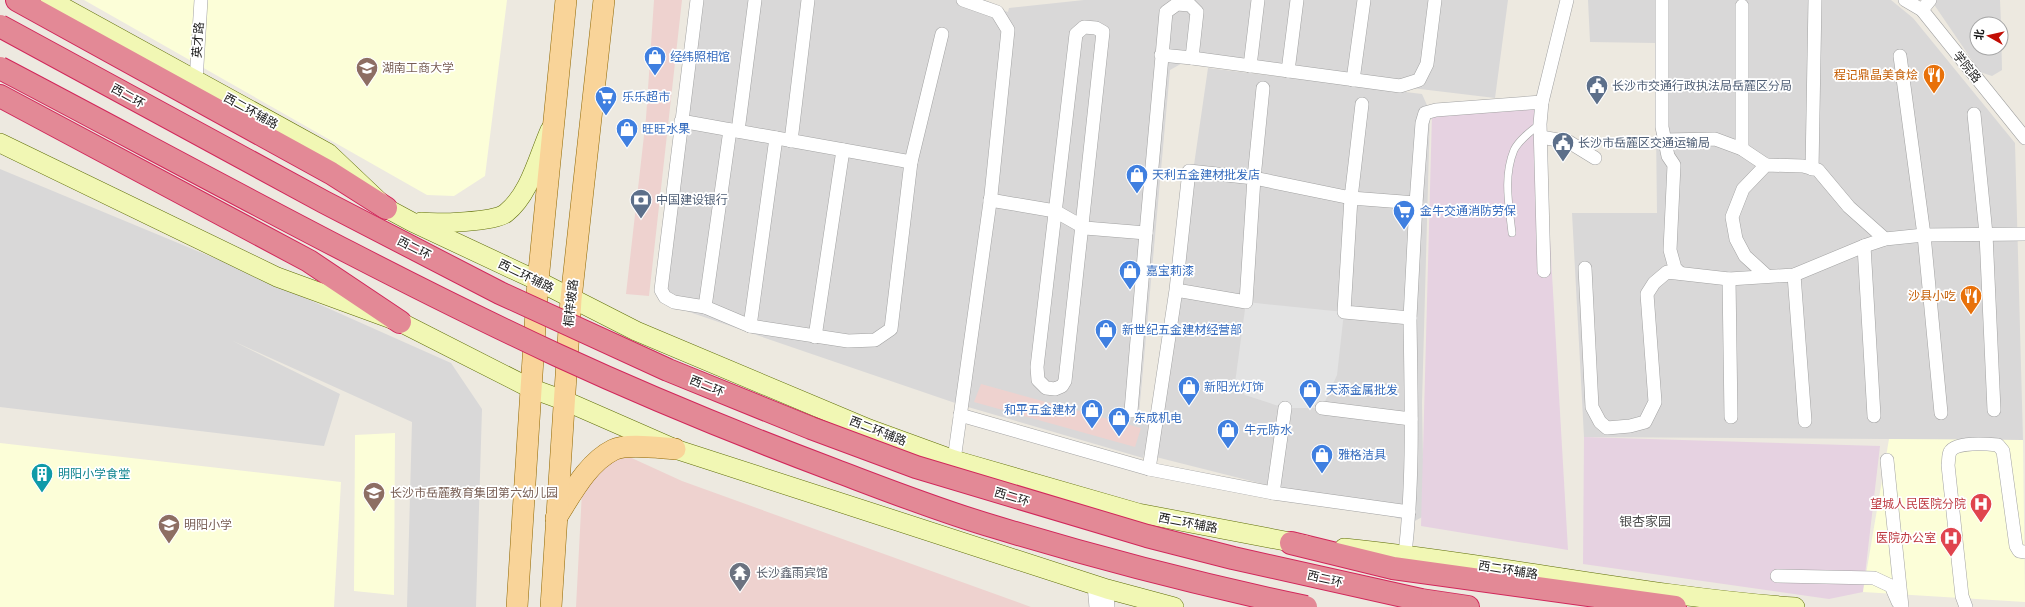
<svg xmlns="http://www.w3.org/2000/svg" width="2025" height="607" viewBox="0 0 2025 607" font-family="Arial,'Noto Sans SC',sans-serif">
<rect width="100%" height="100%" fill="#ede9e0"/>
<g fill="#d9d8d8">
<path d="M691,0H975L1008,12L1009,8L1084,0H1508L1495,98L1186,61L1170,70L1139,414L1153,416L1143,458L961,405L660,302Z"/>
<path d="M1588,0H1891L1913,18L2015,143L2023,440L1584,437L1572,213H1657L1655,43L1590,42Z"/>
<path d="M1931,0H2000L2001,24H1977V48H2001V27L2002,70L1992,76L1980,72Z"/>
<path d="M1208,68L1422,94L1430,112L1422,403L1424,516L1413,522L1152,456Z"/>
<path d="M0,169L231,265L451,363L482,409L476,607H407L412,422L233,341L340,394L324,446L0,407Z"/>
</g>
<g fill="#eed2cf">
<path d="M654,0H682L649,296L626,294L646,118Z"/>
<path d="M981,384L1141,428L1135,447L974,402Z"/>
<path d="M601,444L682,481L1031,607H576L583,472Z"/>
</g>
<g fill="#e6d2e1">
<path d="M1542,102L1568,550L1421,526L1432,114Z"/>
<path d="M1584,437L1880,446L1863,592L1829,599L1583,564Z"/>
</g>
<g fill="#fcfed8">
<path d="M84,0H507L485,176L454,196L427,195Z"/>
<path d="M395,433L394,595L354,591L355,435Z"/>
<path d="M1889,439L2023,440L2025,602L1863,592Z"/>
<path d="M0,443L341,482L334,607H0Z"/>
</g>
<path fill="#e3e3e3" d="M1246,302L1344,312L1337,375L1322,408H1285L1245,395L1235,383Z"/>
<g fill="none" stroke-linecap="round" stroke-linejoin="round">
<g stroke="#a2a2a2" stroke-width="8">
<path id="lane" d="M1512,233C1509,205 1503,177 1514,150C1519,140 1531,131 1540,124"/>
</g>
<g stroke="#a2a2a2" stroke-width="14">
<g id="street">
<path d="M1662,0V127L1668,156L1674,165L1670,250L1675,268L1680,273"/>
<path d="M1905,0L1922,10L2025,138"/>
<path d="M1922,10L1930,0"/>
<path d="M1084,27L1096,28L1103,32L1065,381L1062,386L1055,389L1046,388L1038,380L1037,367L1076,34Z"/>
<path d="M1900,56L1924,235L1941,413"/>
<path d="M1192,58L1400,86L1419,80L1427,64L1435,0"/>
<path d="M1250,66L1258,0"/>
<path d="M1288,71L1297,0"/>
<path d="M1353,80L1364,0"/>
<path d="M196,81L201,0"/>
<path d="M1263,88L1254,178L1351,198L1362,104"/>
<path d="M1542,102L1567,0"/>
<path d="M1974,114L1986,234L1994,410"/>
<path d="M681,121L911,162L891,329L875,340L848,341L750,326L705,307L674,302L665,297L661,290L697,0"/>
<path d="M738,131L755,0"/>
<path d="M1541,137L1569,142L1595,158"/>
<path d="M1665,140L1715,139L1742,149L1766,165"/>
<path d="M791,141L808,0"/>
<path d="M1742,149V6"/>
<path d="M911,162L942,34"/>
<path d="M1812,169L1815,0"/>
<path d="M1351,198L1416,203L1410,318L1344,312Z"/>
<path d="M990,200L1055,211L1085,228L1146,233L1131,411"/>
<path d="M1416,203L1422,123L1425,113L1436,110L1542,102L1540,124L1544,271"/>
<path d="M1146,233L1166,12L1177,4L1190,5L1197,12L1192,58L1161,55"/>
<path d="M1864,246L1874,416"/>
<path d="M1585,268L1592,407L1600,422L1607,428L1630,426L1645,422L1655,402L1647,294L1654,283L1667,272L1729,279L1794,275L1864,246L1885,239L1924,235L2025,234"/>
<path d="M1794,275L1805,421"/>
<path d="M1767,276L1745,256L1736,239L1732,217L1743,189L1766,165L1803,166L1818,170L1849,207L1885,239"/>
<path d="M1729,279L1731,417"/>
<path d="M705,307L730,130"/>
<path d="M750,326L776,138"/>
<path d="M815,337L843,150"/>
<path d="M1322,408L1411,419"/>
<path d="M960,415L1149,469L1273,493L1409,512"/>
<path d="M954,460L991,195L1008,30L997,12L963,0"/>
<path d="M1887,460L1902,607"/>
<path d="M1149,469L1176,290L1189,171L1254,178L1246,302L1176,290"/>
<path d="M1273,493L1285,408"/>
<path d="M1405,554C1414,476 1411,397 1410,318"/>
<path d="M1777,576L1874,578L1891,586L1898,602"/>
<path d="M1094,585L1096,607"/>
<path d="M1107,589L1108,607"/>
<path d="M1966,607L1962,596L1948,465C1949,461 1948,456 1950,452C1955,441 1988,444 1998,445L2003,451L2016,546L2019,551L2025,552"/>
</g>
</g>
<g stroke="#5e6d07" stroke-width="20">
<g id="secondary">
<path d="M50,0L328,153L386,208L412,222L538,281L636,331L869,429L954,460L1138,513L1306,545"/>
<path d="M0,143L277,277L400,322L530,388L563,400L675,449L1107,589L1174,607"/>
<path d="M421,222C437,224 495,222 506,213C530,194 538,157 550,130"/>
<path d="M1344,548C1495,563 1644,596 1795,607"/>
</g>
</g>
<g stroke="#8f6703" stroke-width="22">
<g id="primary">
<path d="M556,518C571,495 587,463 613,450C627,443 659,448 675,449"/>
<path d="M517,607L538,281L566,0"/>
<path d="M551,607L571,299L604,0"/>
</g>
</g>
<g stroke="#d1275a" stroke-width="24">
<g id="highway">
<path d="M17,0L331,173L386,208"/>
<path d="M0,96L309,261L400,322"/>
<path d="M1291,543L1393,568L1675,607"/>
<path d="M1421,600L1468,607"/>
</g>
</g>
<use href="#lane" stroke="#fff" stroke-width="7"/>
<use href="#street" stroke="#fff" stroke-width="13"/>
<use href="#secondary" stroke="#f1f7b4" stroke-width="19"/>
<use href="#primary" stroke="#f9d499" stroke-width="21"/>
<use href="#highway" stroke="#e38996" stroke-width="22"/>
<g stroke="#d1275a" stroke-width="24" stroke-linecap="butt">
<g id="highway-bridge">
<path d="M0,26L324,202L500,293L668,370L811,428L916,467L1147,536L1233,558L1421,600"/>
<path d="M0,68C185,165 368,267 557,355C648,397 741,435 834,470C887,490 940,511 995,527C1097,558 1201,585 1306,607"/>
</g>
</g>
<use href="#highway-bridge" stroke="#e38996" stroke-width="22"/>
</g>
<defs>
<g id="shop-pin" transform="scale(1.15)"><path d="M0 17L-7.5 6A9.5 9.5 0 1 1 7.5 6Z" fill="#3f7fe0" stroke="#fff"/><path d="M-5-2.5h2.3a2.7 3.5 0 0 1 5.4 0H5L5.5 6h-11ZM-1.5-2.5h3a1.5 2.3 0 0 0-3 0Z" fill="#fff"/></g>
<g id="school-pin" transform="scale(1.15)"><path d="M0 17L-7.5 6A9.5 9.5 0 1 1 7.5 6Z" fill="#8d6e63" stroke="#fff"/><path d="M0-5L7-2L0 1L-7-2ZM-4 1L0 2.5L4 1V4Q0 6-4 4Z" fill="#fff"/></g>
<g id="restaurant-pin" transform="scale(1.15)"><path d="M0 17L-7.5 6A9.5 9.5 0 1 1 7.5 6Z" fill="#e8710a" stroke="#fff"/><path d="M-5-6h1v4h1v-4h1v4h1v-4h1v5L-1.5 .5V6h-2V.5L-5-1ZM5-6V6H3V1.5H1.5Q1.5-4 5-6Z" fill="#fff"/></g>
<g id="civic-pin" transform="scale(1.15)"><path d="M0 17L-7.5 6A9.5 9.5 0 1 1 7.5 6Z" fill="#5c6f8a" stroke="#fff"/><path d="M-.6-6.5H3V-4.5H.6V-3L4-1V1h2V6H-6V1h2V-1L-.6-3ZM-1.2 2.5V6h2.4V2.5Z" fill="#fff"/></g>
<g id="supermarket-pin" transform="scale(1.15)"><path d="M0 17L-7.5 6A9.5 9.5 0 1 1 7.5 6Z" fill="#3f7fe0" stroke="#fff"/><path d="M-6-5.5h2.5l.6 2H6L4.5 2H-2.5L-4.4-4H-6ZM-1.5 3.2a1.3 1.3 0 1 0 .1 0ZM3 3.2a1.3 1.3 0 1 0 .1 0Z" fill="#fff"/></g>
<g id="bank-pin" transform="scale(1.15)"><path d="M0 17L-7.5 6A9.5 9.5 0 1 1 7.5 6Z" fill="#5c6f8a" stroke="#fff"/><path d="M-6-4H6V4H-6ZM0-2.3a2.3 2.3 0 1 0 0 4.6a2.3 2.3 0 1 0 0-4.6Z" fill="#fff"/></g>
<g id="building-pin" transform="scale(1.15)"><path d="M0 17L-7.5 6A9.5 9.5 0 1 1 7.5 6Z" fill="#0f9aa8" stroke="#fff"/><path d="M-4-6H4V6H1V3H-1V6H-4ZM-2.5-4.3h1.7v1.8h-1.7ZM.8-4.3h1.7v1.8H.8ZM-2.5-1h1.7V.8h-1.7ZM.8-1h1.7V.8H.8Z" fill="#fff"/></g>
<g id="hospital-pin" transform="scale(1.15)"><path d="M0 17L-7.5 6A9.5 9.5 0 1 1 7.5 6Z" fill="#e0444e" stroke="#fff"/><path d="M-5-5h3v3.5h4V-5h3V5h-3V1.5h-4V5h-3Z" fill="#fff"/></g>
<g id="temple-pin" transform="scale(1.15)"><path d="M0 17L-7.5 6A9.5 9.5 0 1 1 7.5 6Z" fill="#6b7280" stroke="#fff"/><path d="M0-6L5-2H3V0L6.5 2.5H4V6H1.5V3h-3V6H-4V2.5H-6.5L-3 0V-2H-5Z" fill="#fff"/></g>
</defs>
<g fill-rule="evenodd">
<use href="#shop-pin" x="655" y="57"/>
<use href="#school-pin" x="367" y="68"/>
<use href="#restaurant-pin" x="1934" y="75"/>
<use href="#civic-pin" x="1597" y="86"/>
<use href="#supermarket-pin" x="606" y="97"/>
<use href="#shop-pin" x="627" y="129"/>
<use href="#civic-pin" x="1563" y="143"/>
<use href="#shop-pin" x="1137" y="175"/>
<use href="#bank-pin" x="641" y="200"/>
<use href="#supermarket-pin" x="1404" y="211"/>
<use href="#shop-pin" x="1130" y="271"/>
<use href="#restaurant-pin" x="1971" y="296"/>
<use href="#shop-pin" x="1106" y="330"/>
<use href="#shop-pin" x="1189" y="387"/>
<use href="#shop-pin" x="1310" y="390"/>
<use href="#shop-pin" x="1092" y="410"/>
<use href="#shop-pin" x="1119" y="418"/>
<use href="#shop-pin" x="1228" y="430"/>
<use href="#shop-pin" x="1322" y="455"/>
<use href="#building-pin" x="42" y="474"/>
<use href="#school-pin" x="374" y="493"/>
<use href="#hospital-pin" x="1981" y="504"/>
<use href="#school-pin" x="169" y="525"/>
<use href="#hospital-pin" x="1951" y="538"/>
<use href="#temple-pin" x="740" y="573"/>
</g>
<g text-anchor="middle" stroke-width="3.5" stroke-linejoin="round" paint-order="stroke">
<g font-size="12" fill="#1b1b1b" stroke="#fff">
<text transform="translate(198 40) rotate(-86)" y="4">英才路</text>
<text transform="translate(1967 67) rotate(51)" y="4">学院路</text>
<text transform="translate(128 96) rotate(29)" y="4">西二环</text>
<text transform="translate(251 111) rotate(29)" y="4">西二环辅路</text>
<text transform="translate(414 248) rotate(27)" y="4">西二环</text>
<text transform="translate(526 276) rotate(26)" y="4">西二环辅路</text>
<text transform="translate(571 303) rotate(-84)" y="4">桐梓坡路</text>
<text transform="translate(707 386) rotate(22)" y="4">西二环</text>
<text transform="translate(878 431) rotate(21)" y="4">西二环辅路</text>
<text transform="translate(1012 497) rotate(17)" y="4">西二环</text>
<text transform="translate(1188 523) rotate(11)" y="4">西二环辅路</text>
<text transform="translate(1508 570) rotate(9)" y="4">西二环辅路</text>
<text transform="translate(1325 579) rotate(13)" y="4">西二环</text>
</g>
<g font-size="12" fill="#366cbe" stroke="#fff" text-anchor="start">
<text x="670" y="61">经纬照相馆</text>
<text x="622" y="101">乐乐超市</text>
<text x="642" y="133">旺旺水果</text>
<text x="1152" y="179">天利五金建材批发店</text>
<text x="1420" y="215">金牛交通消防劳保</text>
<text x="1146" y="275">嘉宝莉漆</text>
<text x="1122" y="334">新世纪五金建材经营部</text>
<text x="1204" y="391">新阳光灯饰</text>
<text x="1326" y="394">天添金属批发</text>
<text x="1076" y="414" text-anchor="end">和平五金建材</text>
<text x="1134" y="422">东成机电</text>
<text x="1244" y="434">牛元防水</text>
<text x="1338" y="459">雅格洁具</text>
</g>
<g font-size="12" fill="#785e54" stroke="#fff" text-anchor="start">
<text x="382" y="72">湖南工商大学</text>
<text x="390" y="497">长沙市岳麓教育集团第六幼儿园</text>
<text x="184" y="529">明阳小学</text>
</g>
<g font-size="12" fill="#c56008" stroke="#fff" text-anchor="end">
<text x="1918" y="79">程记鼎晶美食烩</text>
<text x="1956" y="300">沙县小吃</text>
</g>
<g font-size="12" fill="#4e5e75" stroke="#fff" text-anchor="start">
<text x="1612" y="90">长沙市交通行政执法局岳麓区分局</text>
<text x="1578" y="147">长沙市岳麓区交通运输局</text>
<text x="656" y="204">中国建设银行</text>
</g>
<g font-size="12" fill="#0d838f" stroke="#fff" text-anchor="start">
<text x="58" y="478">明阳小学食堂</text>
</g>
<g font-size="12" fill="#be3a42" stroke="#fff" text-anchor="end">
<text x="1966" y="508">望城人民医院分院</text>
<text x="1936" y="542">医院办公室</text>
</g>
<g font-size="12" fill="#5b616d" stroke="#fff" text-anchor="start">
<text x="756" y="577">长沙鑫雨宾馆</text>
</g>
<g font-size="13" fill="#4e4e4e" stroke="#fff">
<text x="1645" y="526">银杏家园</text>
</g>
</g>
<g transform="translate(1989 36) rotate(278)"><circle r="19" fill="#ffffff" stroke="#a4a4a4"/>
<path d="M0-3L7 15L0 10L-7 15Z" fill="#c20d04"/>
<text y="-6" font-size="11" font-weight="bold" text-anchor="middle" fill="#1b1b1b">北</text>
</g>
</svg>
